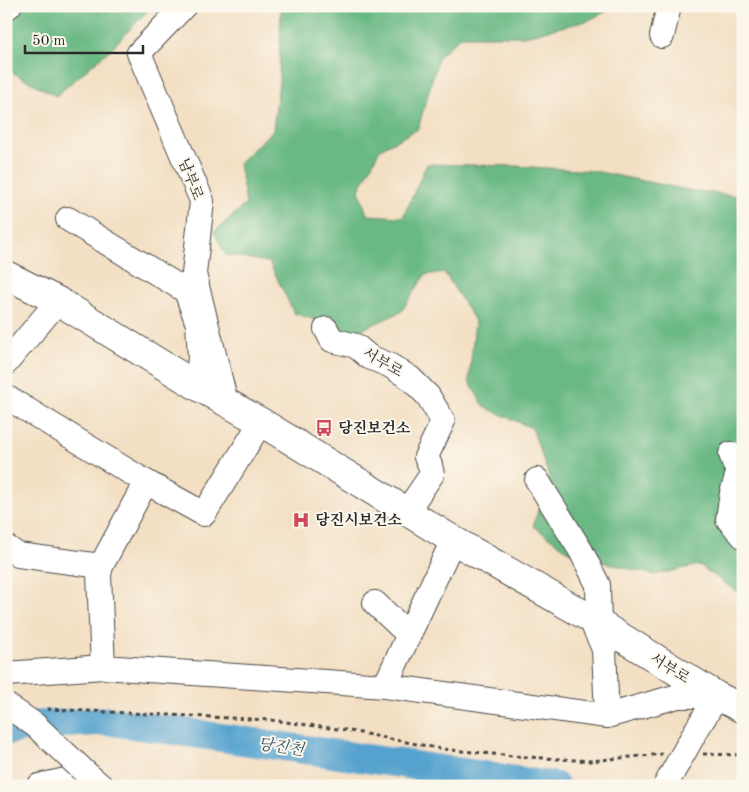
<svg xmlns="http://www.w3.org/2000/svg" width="749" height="792" viewBox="0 0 749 792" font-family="'Old Standard TT','Noto Serif KR',serif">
<rect width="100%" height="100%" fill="#fbf7ec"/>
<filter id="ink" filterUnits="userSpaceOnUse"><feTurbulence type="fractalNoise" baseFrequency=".02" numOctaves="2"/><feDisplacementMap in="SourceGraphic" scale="10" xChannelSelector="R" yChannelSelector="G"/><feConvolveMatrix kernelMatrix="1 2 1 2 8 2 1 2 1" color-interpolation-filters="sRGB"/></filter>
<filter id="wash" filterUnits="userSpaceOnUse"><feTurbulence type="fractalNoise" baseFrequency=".0096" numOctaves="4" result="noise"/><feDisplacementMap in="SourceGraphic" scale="20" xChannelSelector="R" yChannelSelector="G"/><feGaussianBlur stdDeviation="1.12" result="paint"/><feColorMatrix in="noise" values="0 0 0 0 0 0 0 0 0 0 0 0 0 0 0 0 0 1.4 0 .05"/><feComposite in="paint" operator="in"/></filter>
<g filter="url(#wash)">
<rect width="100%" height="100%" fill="#f3dfc3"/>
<g fill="#6bb984" stroke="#4b7258">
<path d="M6,6H152L113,47L56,96L8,70Z"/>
<path d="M281,6H617L587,21L524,36H461L439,56L418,129L380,149L359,190L367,215L403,217L427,164L515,166L594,171L688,190L736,196L743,237V596L699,565L655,575L574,555L533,526L549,476L532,428L484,407L469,381L475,321L444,272L425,275L401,312L354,333L294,313L269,262L226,255L214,232L246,204L239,163L273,130L279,82Z"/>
</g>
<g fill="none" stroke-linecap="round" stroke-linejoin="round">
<path stroke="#55a2ce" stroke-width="29" d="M6,731L35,725L108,721L555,786"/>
</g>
</g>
<g filter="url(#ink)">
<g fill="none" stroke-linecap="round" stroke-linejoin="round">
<g stroke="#494642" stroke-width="26">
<g id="minor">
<path d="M184,6L139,53L202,201L194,274L226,403"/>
<path d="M6,8L9,6"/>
<path d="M662,36L669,6"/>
<path d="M68,219L186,291L198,324L200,357L197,386"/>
<path d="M326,329L332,340L356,346L369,357L389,365L410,378L428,396L443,421L426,457L430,465L432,474L407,511"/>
<path d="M6,363L58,301"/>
<path d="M6,397L146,482"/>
<path d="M261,422L204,514L146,482L101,566L99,575L103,667L385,686L453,540"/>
<path d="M731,454L738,473L732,493L728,519L743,536"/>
<path d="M537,480L581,551L598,585L599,624"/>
<path d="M6,547L18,555L101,566"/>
<path d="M375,603L409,635"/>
<path d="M590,618L604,649L607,716L678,696H717"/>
<path d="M6,674L103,667"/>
<path d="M385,686L607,716"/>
<path d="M697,729L717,696"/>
<path d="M39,786L88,775L101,786"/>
</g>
</g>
<g stroke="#494642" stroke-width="30">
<path id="major" d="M6,275L58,301L197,386L261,422L453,540L590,618L717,696L743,709"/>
</g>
<g stroke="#494642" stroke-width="3" stroke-dasharray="4 4" stroke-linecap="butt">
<path d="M47,709L271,720L345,730L442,749L513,756L590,761L662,754"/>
<path d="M703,754L743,755"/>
</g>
<use href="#minor" stroke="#fff" stroke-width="24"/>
<use href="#major" stroke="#fff" stroke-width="28"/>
<g stroke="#494642" stroke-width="26" stroke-linecap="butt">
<g id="minor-bridge">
<path d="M6,705L35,725L88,775"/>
<path d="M665,786L697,729"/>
</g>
</g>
<use href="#minor-bridge" stroke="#fff" stroke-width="24"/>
</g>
</g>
<defs>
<g id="bus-bare" transform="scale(1.35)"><path d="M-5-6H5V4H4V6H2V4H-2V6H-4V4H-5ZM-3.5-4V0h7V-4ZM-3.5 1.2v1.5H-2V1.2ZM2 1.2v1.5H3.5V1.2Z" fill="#d1495b" stroke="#fbf7ec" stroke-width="2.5" paint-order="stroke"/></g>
<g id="hospital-bare" transform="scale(1.35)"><path d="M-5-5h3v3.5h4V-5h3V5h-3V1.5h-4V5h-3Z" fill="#d1495b" stroke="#fbf7ec" stroke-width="2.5" paint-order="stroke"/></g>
</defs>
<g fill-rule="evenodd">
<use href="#bus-bare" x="324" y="428"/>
<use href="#hospital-bare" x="301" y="520"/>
</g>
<g text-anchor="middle" stroke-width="4" stroke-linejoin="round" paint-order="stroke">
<g font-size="15" fill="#2b2b2b" stroke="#fbf7ec">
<text transform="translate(191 179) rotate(69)" y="5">남부로</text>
<text transform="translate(383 362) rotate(30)" y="5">서부로</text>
<text transform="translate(670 668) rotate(32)" y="5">서부로</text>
</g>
<g font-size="15" font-weight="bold" fill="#2b2b2b" stroke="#fbf7ec" text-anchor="start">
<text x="338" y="433">당진보건소</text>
<text x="315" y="525">당진시보건소</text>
</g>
<g font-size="16" font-style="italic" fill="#3c5b6c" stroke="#fbf7ec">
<text transform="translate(281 746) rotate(8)" y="6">당진천</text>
</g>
</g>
<rect width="749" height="792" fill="none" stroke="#fbf7ec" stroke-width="25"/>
<path d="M25 45v8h118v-8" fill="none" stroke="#2b2b2b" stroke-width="2.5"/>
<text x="32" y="45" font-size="15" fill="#2b2b2b" stroke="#fbf7ec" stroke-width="4" paint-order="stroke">50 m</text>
</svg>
